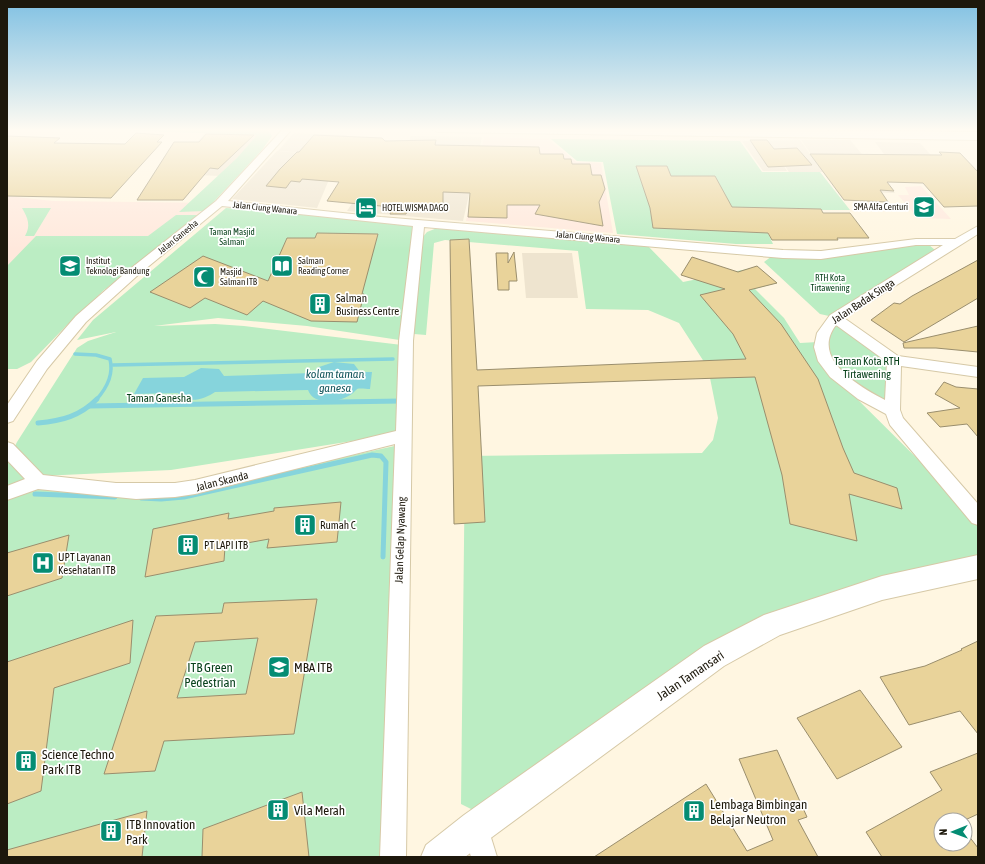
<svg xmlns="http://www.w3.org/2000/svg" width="985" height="864" viewBox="0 0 985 864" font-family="'Asap Condensed',sans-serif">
<rect width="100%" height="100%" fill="#fff6e1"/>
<g fill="#eee4cf">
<path d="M208,129L262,131L221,176L172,174Z"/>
<path d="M294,133L347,135L338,155L278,151Z"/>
<path d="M411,136L482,137L463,221L347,211L365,184L400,169Z"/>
<path d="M800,140L823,172H789L774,150L787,171H763L742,141Z"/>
<path d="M801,140H850L895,193L837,191Z"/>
<path d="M875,142L920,143L958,185L905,182Z"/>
<path d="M277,151L339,156L317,208L232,199Z"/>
<path d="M522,253H572L578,298H526Z"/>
</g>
<g fill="#ffe8dc">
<path d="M484,137L548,139L576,162L601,163L613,233L466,221Z"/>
<path d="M921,186L951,219L918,218L898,195H909L905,187Z"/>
<path d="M7,196L53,201L215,203L104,290L68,324L31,362L17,369H7Z"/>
</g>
<g fill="#bbedc3">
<path d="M88,129H260L268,130L272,136L262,150L205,211L179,212L237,158L257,135Z"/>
<path d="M551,139L740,141L762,172H820L850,210H757L773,244H736L617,234L603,162L577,161Z"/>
<path d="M22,208H51L34,236H25C31,226 28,218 22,208Z"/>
<path d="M226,208L419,223L406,341L307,326L218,318L154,326L215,324L244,326L402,345V401L396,434L171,470L41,476L14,448L17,442L77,348L88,341L116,332L77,340L93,320Z"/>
<path d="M176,215H201L104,290L68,324L31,362L17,369H7V266L36,236H148Z"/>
<path d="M437,228L646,244L683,282L757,267L777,283L755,289L784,318L800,343L818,342L832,374L978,519V564L711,644L479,813L461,804L465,456L702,453L713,440L718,418L708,368L679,323L648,310L586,309L578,251L445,240L434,243L426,335L414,334L422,238L427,232Z"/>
<path d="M924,244L929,245L935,250L829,316L820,314L764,262L772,256L822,257Z"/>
<path d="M835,322L889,358L887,407L835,369L823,336Z"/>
<path d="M399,445L390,857H7V496L34,487L173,495Z"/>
<path d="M7,456L31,479L7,489Z"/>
</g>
<path fill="#86d4dc" d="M334,362L354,364L360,372H372L370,389C366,389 360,388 357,389C357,389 353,393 353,393C342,402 314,407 308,390L215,392C205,399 187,405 178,393L134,394L143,378L184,377L201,368L219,369L224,376L312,373L319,367Z"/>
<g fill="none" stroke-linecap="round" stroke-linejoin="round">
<g stroke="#86d4dc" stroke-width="3.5">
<path d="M75,354L96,355L110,359C114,375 107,388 96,400"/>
<path d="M113,365L393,359"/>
</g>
<g stroke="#86d4dc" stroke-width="5">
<path d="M89,406L402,401"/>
<path d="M38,423C62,421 80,416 97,399"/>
<path d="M35,494L115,497"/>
<path d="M141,498L161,499L184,497L372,455L381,456L386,462L383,557"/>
</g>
</g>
<g fill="#e9d39a" stroke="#9a8e6d" fill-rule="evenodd">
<path d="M136,133L164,135L157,142H162L111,198L7,196V136L60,138L54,143L125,144Z"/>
<path d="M206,134L254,135L218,169L210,168L183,200H137L174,142H199Z"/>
<path d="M314,135L382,138L385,141L436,140L435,145L539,147L540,154H563L564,159H571L572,164H590L592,175H601L605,189L599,202L603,226L535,214L540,205H507V218L468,217L470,193L443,192V205L409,206L406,214H390L392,207L327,201L339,182L302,179L300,182L291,181L286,188L266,186L280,169L297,152H299Z"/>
<path d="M750,140H767L774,149L797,148L812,165L768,167Z"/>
<path d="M939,152L960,153L978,172V206L944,207L923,183L887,182L894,191L880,190L888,202L844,200L810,154L942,155Z"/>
<path d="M636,166H667L671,176H715L732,207L821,209L823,213H850L869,238H837L838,240H772L768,233L653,228L650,208Z"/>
<path d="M317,233L378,234L362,294H364L357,322L311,321L263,301L247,315L205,298L190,308L150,292L203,256L268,281L287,238H315Z"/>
<path d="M469,239L477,370L746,359L733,334L700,295L725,289L681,275L692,257L738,272L757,266L777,283L749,290L781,324L818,379L843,448L854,473L897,488L902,509L849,494L857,541L790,524L782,475L755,377L720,378L478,386L485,522L454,524L450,240Z"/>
<path d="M514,252L517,281H509V290H498L496,253H508V263Z"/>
<path d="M978,260V298L904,342L871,320L894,303L900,304L912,296Z"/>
<path d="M978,326V352L936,348H904L903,343Z"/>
<path d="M944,382L956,387L978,389V437L967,424L940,427L927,413L960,408L935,394Z"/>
<path d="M341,502L337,542L267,548L269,539L225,547L224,561L145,577L153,529L229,513L228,519L274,511V508Z"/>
<path d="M69,535L62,578L7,596V553Z"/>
<path d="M317,599L294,734L164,741L155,771L104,774L156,616L222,613L224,603ZM258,638L246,694L177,698L195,642Z"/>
<path d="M133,620L130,663L54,688L41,791L7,804V662Z"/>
<path d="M978,641V734L960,711L909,725L880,677L925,666L962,650L961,649Z"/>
<path d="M860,690L902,747L837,779L797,718Z"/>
<path d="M777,750L807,817L798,820L818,857H594L706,784L747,851L773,840L739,759Z"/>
<path d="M978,753V814L965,820H941V844H965V831L978,848V857H882L866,832L942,790L930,772Z"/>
<path d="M302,792L309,857H202L203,829Z"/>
<path d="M147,811L142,857H7V850Z"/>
</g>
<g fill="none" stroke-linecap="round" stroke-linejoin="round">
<g stroke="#d6c9a7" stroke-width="2">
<g id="minor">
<path d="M283,129H292L228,201L381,217L783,250L821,251L916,239H955L978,226V234L844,318L898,356L978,367V377L901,366L900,410L903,418L978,504V525L972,523L890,425L886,414L858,399L830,377L818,361L814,347L817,333L830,315L943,245H916L821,259L783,258L424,227L413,341L406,857H380L395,444L195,494L175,497L136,499L38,489L7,500V486L25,479L7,460V442L13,444L43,475L116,483H175L195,480L396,431L399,341L413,226L222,206L138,275L86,322L47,369L13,421L7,423V405L37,361L76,316L130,269L216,201ZM836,325L887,362L885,400C859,386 810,359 836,325Z"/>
<path d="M476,814L485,818L497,857H471L463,827L467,818Z"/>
</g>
</g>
<g stroke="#d6c9a7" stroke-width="2">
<g id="major">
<path d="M432,129H689L978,132V140L438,132Z"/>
<path d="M978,555V579L882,600L780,635L724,666L465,857H421L426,845L464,815L704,646L764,615L882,576Z"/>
</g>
</g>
<use href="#minor" fill="#fff" fill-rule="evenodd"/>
<use href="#major" fill="#fff" fill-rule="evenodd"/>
</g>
<linearGradient id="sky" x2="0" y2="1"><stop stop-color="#81c1e3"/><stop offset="0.52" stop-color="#fffbf2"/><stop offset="1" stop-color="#fffbf2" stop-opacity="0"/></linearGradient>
<rect width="985" height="250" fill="url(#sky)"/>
<defs>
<g id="school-square" transform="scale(1.15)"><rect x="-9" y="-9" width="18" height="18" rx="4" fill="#048c73" stroke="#fff"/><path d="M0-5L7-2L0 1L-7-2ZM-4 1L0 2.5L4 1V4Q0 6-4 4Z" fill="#fff"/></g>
<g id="hotel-square" transform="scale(1.15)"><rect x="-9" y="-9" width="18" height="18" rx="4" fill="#048c73" stroke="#fff"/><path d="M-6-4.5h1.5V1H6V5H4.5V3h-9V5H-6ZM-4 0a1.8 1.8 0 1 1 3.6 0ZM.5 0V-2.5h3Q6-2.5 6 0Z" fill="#fff"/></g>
<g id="university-square" transform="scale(1.15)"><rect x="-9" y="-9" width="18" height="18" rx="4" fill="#048c73" stroke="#fff"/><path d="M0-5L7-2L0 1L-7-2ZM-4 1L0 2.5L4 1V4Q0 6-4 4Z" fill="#fff"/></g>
<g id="library-square" transform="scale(1.15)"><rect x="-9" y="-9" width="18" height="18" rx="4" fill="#048c73" stroke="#fff"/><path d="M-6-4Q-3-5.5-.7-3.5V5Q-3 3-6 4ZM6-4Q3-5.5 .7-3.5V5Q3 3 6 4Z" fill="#fff"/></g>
<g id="mosque-square" transform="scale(1.15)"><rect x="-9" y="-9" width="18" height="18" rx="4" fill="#048c73" stroke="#fff"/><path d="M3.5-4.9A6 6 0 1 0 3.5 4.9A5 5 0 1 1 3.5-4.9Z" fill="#fff"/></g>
<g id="building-square" transform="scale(1.15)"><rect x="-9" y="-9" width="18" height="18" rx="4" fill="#048c73" stroke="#fff"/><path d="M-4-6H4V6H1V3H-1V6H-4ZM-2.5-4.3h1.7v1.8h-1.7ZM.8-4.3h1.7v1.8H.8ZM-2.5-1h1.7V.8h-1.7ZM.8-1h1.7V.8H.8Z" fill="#fff"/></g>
<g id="hospital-square" transform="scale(1.15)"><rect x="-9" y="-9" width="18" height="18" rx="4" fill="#048c73" stroke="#fff"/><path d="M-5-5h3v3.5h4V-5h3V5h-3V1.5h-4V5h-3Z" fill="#fff"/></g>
</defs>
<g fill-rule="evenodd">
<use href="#school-square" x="924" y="207"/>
<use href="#hotel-square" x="366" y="208"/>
<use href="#university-square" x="70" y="266"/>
<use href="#library-square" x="282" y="266"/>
<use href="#mosque-square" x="204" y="277"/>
<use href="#building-square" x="320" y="304"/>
<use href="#building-square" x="305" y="525"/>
<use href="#building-square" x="188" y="545"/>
<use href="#hospital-square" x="43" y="563"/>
<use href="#university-square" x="279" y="667"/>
<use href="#building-square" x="26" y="761"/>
<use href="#building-square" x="278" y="810"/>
<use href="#building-square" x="694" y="811"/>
<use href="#building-square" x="111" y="831"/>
</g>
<g text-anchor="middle" stroke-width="3.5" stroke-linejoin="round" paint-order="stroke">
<g font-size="9" fill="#1d180c" stroke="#fff" text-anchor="start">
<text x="908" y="210" text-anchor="end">SMA Alfa Centuri</text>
<text x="382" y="211">HOTEL WISMA DAGO</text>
<text x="86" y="264">Institut<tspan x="86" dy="10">Teknologi Bandung</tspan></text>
<text x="298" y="264">Salman<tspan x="298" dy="10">Reading Corner</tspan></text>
<text x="220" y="275">Masjid<tspan x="220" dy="10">Salman ITB</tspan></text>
</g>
<g font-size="9" fill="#1d180c" stroke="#fff">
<text transform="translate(265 208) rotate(6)" y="3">Jalan Ciung Wanara</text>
<text transform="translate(178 237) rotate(-39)" y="3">Jalan Ganesha</text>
<text transform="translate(588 237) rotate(5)" y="3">Jalan Ciung Wanara</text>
</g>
<g font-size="9" fill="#09421c" stroke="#fff">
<text x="232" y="235">Taman Masjid<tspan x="232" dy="10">Salman</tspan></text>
<text x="830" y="281">RTH Kota<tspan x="830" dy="10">Tirtawening</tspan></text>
</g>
<g font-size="11" fill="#1d180c" stroke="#fff" text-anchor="start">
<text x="336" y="302">Salman<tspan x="336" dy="13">Business Centre</tspan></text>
<text x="320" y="529">Rumah C</text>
<text x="204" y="549">PT LAPI ITB</text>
<text x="58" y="561">UPT Layanan<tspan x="58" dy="13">Kesehatan ITB</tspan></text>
</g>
<g font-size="11" fill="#1d180c" stroke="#fff">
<text transform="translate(863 301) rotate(-33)" y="4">Jalan Badak Singa</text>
<text transform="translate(222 481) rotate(-14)" y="4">Jalan Skanda</text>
<text transform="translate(400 540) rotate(-88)" y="4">Jalan Gelap Nyawang</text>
</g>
<g font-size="11" fill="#09421c" stroke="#fff">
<text x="867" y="365">Taman Kota RTH<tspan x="867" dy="13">Tirtawening</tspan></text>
<text x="159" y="402">Taman Ganesha</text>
</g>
<g font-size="12" font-style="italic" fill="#16585e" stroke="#fff">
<text x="335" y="378">kolam taman<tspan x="335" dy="14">ganesa</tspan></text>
</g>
<g font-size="13" fill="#09421c" stroke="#fff">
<text x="210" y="672">ITB Green<tspan x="210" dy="15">Pedestrian</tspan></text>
</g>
<g font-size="13" fill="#1d180c" stroke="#fff" text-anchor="start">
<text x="294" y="672">MBA ITB</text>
<text x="42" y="759">Science Techno<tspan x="42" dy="15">Park ITB</tspan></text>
<text x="710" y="809">Lembaga Bimbingan<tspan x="710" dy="15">Belajar Neutron</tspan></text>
<text x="294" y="815">Vila Merah</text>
<text x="126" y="829">ITB Innovation<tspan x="126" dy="15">Park</tspan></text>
</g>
<g font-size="13" fill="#1d180c" stroke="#fff">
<text transform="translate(690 675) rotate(-34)" y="5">Jalan Tamansari</text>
</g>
</g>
<rect width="985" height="864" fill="none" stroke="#1d180c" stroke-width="16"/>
<g transform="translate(953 832) rotate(269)"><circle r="19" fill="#ffffff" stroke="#a5a39e"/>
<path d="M0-3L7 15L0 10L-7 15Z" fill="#048c73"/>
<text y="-6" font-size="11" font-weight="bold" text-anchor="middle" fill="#1d180c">N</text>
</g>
</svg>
